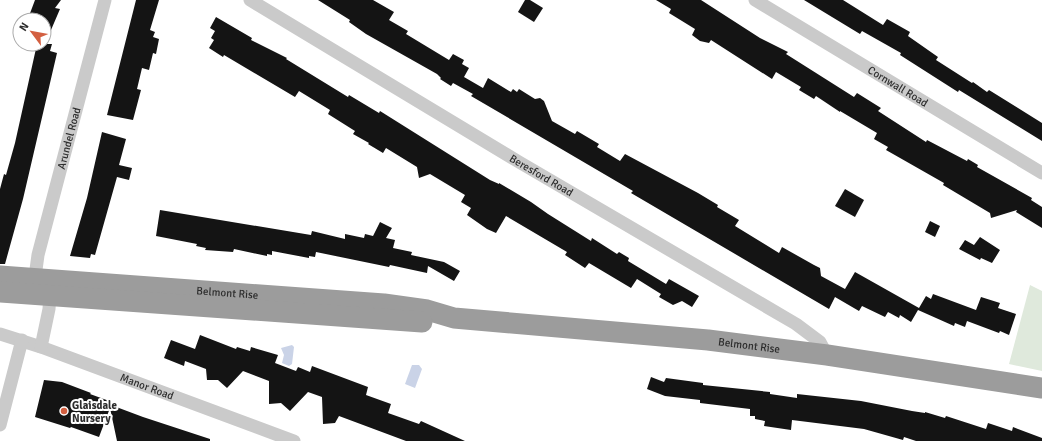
<svg xmlns="http://www.w3.org/2000/svg" width="1042" height="441" viewBox="0 0 1042 441" font-family="Signika,sans-serif">
<rect width="100%" height="100%" fill="#fff"/>
<path fill="#dfe9dc" d="M1030,285L1042,291V371L1009,364Z"/>
<g fill="#cad3e7">
<path d="M292,345L294,347L292,364L289,366L282,363L284,355L281,348Z"/>
<path d="M412,365H419L422,369L415,388L405,384Z"/>
</g>
<g fill="#141414">
<path d="M35,0H61L55,8L60,9L45,44H52L50,51L57,53L23,199L5,264H0V189L4,174L6,175L15,143L37,44H44V20L29,16Z"/>
<path d="M136,0H159L150,30L155,32L153,37L159,39L156,54L153,53L149,70L142,68L137,89L141,90L133,120L107,115Z"/>
<path d="M318,0H373L394,12L389,20L408,31L406,34L449,60L453,54L464,60L462,64L469,68L464,77L483,88L488,78L511,92L513,89L517,92L519,89L535,99L540,98L544,101L552,121L575,134L577,131L599,144L597,147L620,161L625,154L698,193L718,205L717,207L739,220L735,226L779,253L782,247L814,265L820,268L821,276L845,289L855,272L919,308L926,296L931,299L933,294L976,310L981,297L1000,303L998,308L1016,314L1009,335L1000,331L999,333L967,321L965,327L955,323L954,326L918,310L911,322L900,315L899,318L888,312L885,317L862,306L859,311L835,297L829,309L631,193L633,191L471,96L473,94L453,83L451,86L440,79L441,78L437,74L366,34L349,22L350,20Z"/>
<path d="M525,0H530L543,8L534,22L518,12Z"/>
<path d="M656,0H701L760,38L788,52L786,54L854,97L857,93L881,108L878,111L926,142L927,140L967,161L968,159L978,165L977,167L1032,198L1031,200L1042,207V228L1016,212L1017,210L991,218L990,213L943,185L944,183L886,150L888,147L874,139L877,133L840,111V112L816,96L814,99L799,90L801,87L776,72L772,79L711,40L709,43L700,41L692,35L695,29L669,13L671,9Z"/>
<path d="M804,0H843L883,25L887,19L910,32L908,36L938,57L936,60L972,83L973,82L987,92L989,90L1042,123V141L959,90L958,92L900,55L901,53L862,31L860,34Z"/>
<path d="M216,17L252,38L251,40L287,58L286,59L348,97L349,95L379,113L380,111L490,180L499,184V183L531,202L548,214L591,241L592,238L617,254L619,252L629,258L628,261L666,284L669,279L699,296L692,307L682,301L673,305L659,297L661,294L637,279L631,288L589,263L585,268L565,255L567,252L506,216L496,233L487,229L467,215L471,208L461,202L465,195L430,174L419,178L417,167L386,148L383,153L368,144L369,143L353,134L355,131L328,114L330,110L299,91L295,97L224,55L223,57L209,48L214,40L211,38L215,31L210,28Z"/>
<path d="M102,132L126,139L119,165L132,168L129,180L117,177L95,255L91,254L90,258L70,256L87,198Z"/>
<path d="M845,189L864,200L855,217L835,206Z"/>
<path d="M160,210L311,235L312,231L345,239V234L364,238L365,234L373,236L380,222L392,228L386,238L395,240L393,248L412,252L411,255L444,262L460,271L454,281L428,266L427,273L390,265L389,267L316,252L315,257L309,256V258L272,251V255L267,254V256L234,249L233,252L205,250L206,248L196,246L197,244L156,236Z"/>
<path d="M930,221L940,226L935,237L925,232Z"/>
<path d="M980,237L1000,250L992,263L981,258L980,260L959,249L965,240L974,245Z"/>
<path d="M200,335L236,349L237,347L250,351L251,347L278,355L275,363L296,371L298,367L310,372L312,366L368,387L366,395L391,404L388,413L419,424L421,421L465,441H406L339,416L335,423L323,424L322,397L308,392L290,411L281,403L269,404V381L243,371L227,388L218,380H207L206,369L185,361L184,366L164,358L171,340L195,349Z"/>
<path d="M651,377L664,382L666,378L703,383V385L770,392V394L797,398V394L861,401L912,411L925,413V412L945,418L946,416L986,429L988,423L1012,431L1013,427L1042,438V441H916L904,437L903,440L864,429L792,420L791,430L764,426L765,421L755,419V416H750V409L700,403V400L665,396L647,389Z"/>
<path d="M44,380L62,382L91,393L90,394L112,402L111,405L143,417L210,439V441H117L110,408L99,437L71,427L70,428L35,417Z"/>
</g>
<g fill="none" stroke-linecap="round" stroke-linejoin="round">
<g stroke="#cacaca" stroke-width="13">
<path id="s1" d="M250,0L519,162L796,324L820,342L827,355"/>
<path id="s2" d="M755,0L1042,173"/>
<path id="s3" d="M35,277L38,255L105,0"/>
<path id="s4" d="M0,334L41,347L294,441"/>
<path d="M41,347L49,309L50,294"/>
<path d="M0,425L22,340"/>
</g>
<g stroke="#9c9c9c" stroke-width="21">
<path id="s5" d="M0,276L384,304L427,310L454,318L708,340L827,355L1042,388"/>
<path d="M0,292L422,322"/>
</g>
</g>
<circle fill="#d35f40" stroke="#fff" stroke-width="1.5" cx="64" cy="411" r="4"/>
<g text-anchor="middle" stroke-width="4" stroke-linejoin="round" paint-order="stroke">
<g font-size="11" fill="#2d2d2d" stroke="#fff">
<text dy="4" stroke="none"><textPath href="#s2" startOffset="167">Cornwall Road</textPath></text>
<text dy="4" stroke="none"><textPath href="#s3" startOffset="143">Arundel Road</textPath></text>
<text dy="4" stroke="none"><textPath href="#s1" startOffset="340">Beresford Road</textPath></text>
<text dy="4" stroke="none"><textPath href="#s5" startOffset="228">Belmont Rise</textPath></text>
<text dy="4" stroke="none"><textPath href="#s5" startOffset="753">Belmont Rise</textPath></text>
<text dy="4" stroke="none"><textPath href="#s4" startOffset="156">Manor Road</textPath></text>
</g>
<g font-size="11" font-weight="bold" fill="#2d2d2d" stroke="#fff" text-anchor="start">
<text x="72" y="409">Glaisdale<tspan x="72" dy="13">Nursery</tspan></text>
</g>
</g>
<g transform="translate(32 32) rotate(302)"><circle r="19" fill="#ffffff" stroke="#ababab"/>
<path d="M0-3L7 15L0 10L-7 15Z" fill="#d35f40"/>
<text y="-6" font-size="11" font-weight="bold" text-anchor="middle" fill="#2d2d2d">N</text>
</g>
</svg>
